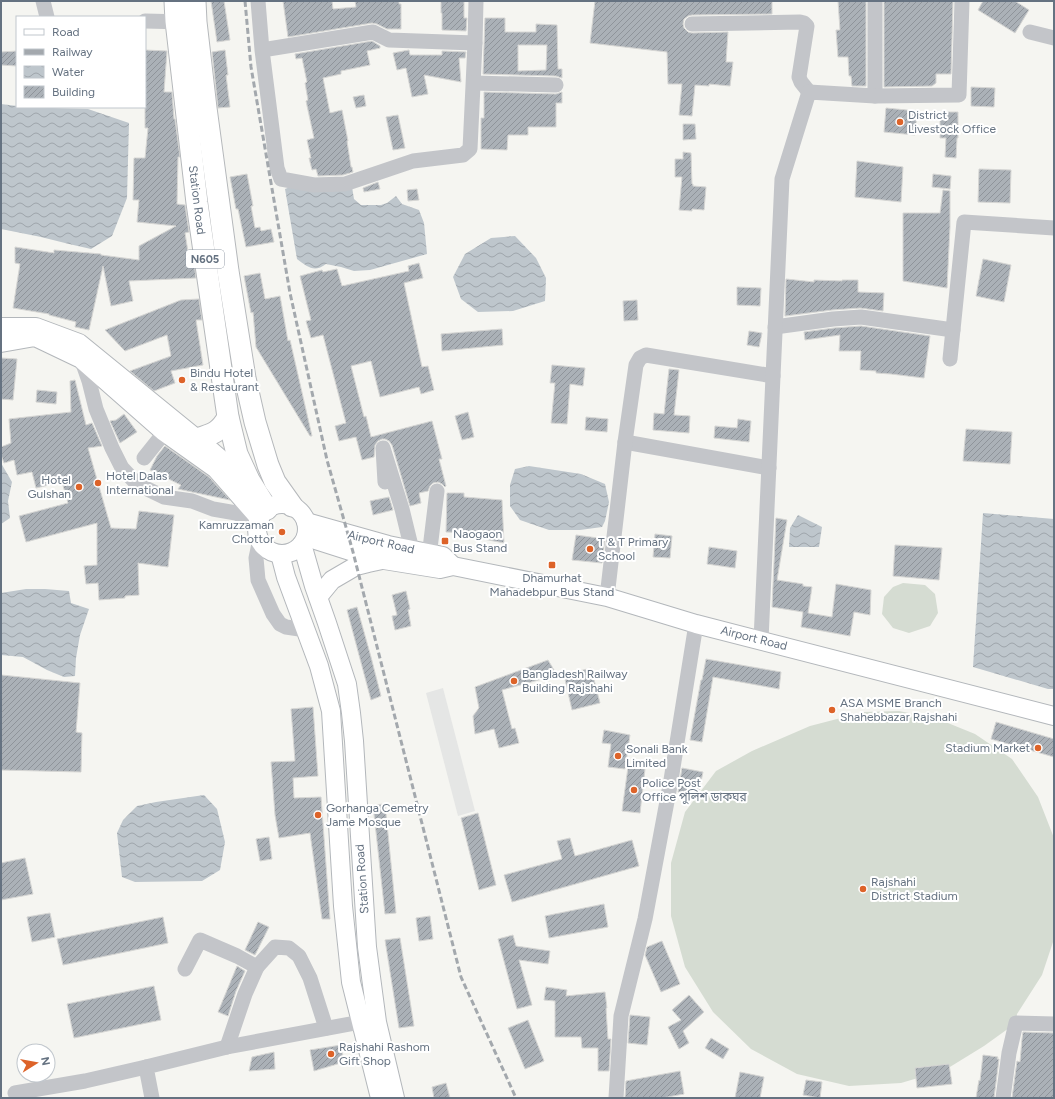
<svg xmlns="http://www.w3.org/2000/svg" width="1055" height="1099" viewBox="0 0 1055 1099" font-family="Figtree,'Noto Sans Bengali',sans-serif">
<defs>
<pattern id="water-waves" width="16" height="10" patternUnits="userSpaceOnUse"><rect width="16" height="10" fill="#bec6cc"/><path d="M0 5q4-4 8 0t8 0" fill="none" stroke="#9ea5ab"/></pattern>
<pattern id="building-hatch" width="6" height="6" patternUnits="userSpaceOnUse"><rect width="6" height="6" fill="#abb1b7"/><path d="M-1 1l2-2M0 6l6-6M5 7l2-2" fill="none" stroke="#8f949a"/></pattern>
</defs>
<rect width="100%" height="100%" fill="#f5f5f1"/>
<path fill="#e5e6e5" d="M443,688L475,811L458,816L426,693Z"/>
<g fill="#d5dcd2">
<path d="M903,583L925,585L935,594L938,613L930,626L909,633L893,628L882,614L884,597L893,587Z"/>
<path d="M899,711L938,719L975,734L1012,759L1038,797L1054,838V939L1042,975L1017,1014L1016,1023L984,1046L945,1070L901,1083L849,1086L797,1074L751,1049L713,1012L685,967L671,916V863L685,812L716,771L752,751L810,726L864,712Z"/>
</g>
<g fill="url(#water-waves)">
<path d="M1,104L17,106V107L88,109L129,123L127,198L112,236L91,249L69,244L41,237L1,229Z"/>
<path d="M290,187H352L354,199L361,205H381L387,203L396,196L402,204L419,210L424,223L427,254L370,270L354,271L341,267L326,264C314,273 308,267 297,259L285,189Z"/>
<path d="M515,236L536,258L546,278L545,301L513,311L478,312L461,299L453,277L465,254L491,238Z"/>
<path d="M1,463L12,482L8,501L10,518L1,524Z"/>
<path d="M529,466L581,474L605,484L609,502L605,521L602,527L580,530H549L520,520L510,506V485L515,469Z"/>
<path d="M983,513L1054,519V689H1048L973,667Z"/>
<path d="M798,515L822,527L819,547H789L790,528Z"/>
<path d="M26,589H45L69,591L71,603L89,609L80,635L76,658L75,676L64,677L47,670L23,657L1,655V593Z"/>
<path d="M204,795L217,809L225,842L220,870L202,881L135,882L122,877L117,833L123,820L137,806L156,802Z"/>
</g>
<g fill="url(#building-hatch)" stroke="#d6d6d4" fill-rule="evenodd">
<path d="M211,1H224L230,40L217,42Z"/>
<path d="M283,1H332L333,9L356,7L355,1H399V4H401V29H387L377,24L372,23L288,37Z"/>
<path d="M441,1H464V18H467L466,31L442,30V13H441Z"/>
<path d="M595,1H772V14L692,15L688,16L684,19L683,24L684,28L688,32L692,33L728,32L726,62H733L730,86L709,84V86L695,85L692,116L679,115L682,84H668L667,52L590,43Z"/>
<path d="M838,1H866V86H852L851,76H849L848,57H838L836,30H840Z"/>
<path d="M884,1H953L951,74H936V83L932,86L884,87Z"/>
<path d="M983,1H1015L1029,10L1015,33L978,10Z"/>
<path d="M485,18H505V32H536V24L557,25L558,69H562V78L556,76L483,74ZM518,45H547L546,70L518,71Z"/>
<path d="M372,41L380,46V48L367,51L370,65L341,71V74L323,78L330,113L342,110L348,141H347L351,167H352L353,172L343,175L318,176L316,169L312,170L309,158H311L307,140L314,138L306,101L308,100L305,83L307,82L302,58L296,59L295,54Z"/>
<path d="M145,50L167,51L164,92H172L174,119H175L180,157H178L177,204L185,205L189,232L185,233L190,264L194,263L196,278L129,281L133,301L111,306L103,266L89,330L75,327L76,322L49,315V314L13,308L20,264L15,263V247L54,253V250L101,254V255L139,260V246L176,226L137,222L139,200H133L134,158H145L148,128H145Z"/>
<path d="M225,50L228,75H226L230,107L218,108L212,52Z"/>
<path d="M409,50L410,55H442V51L466,52L465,58H459L461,82L424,75L428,94L412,97L406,68L397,70L393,53Z"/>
<path d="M17,51V66L1,65V52Z"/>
<path d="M971,87L995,88L994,107L971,106Z"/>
<path d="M484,92L556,94L562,92V103H556V127H528V135H508L507,150L481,149V118H484Z"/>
<path d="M364,95L366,106L356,108L353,97Z"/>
<path d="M886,108L917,111L915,135L884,132Z"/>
<path d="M940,112H958V138H957L956,158L945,157L946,138H940Z"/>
<path d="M398,115L405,148L393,150L386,117Z"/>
<path d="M683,124H695L696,139L683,140Z"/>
<path d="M683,152L691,153L692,184H693V186L706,187L704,210L692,209V211L679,210L682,177H675V159H683Z"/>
<path d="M857,161L903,167L901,202L855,197Z"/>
<path d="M979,169L1011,170L1010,203L978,202Z"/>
<path d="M247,174L253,206H251L255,228L260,227L261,231L271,229L274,242L246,247L238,209H236L230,177Z"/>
<path d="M933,174L951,176L950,189L932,187Z"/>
<path d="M378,182L380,189L364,192L363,188Z"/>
<path d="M417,189L419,200L408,201L407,190Z"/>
<path d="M943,190L950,191V227L947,288L903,281V213H940Z"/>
<path d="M983,259L1011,265L1004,302L976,296Z"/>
<path d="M419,263L423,278L404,283L422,367L428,366L434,390L421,394L419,387L380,397L371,361L351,366L364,417L366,416L371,437L432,421L442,459H439L446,486L445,487L442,484L438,482L433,483L430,486L428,491L419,493L421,503L410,506L400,472L392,445L389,441L385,439H382L378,441L375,445L374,457L362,460L356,437L339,441L335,426L346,423L323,335L311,338L306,321L311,320L300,276L322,270L323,272L337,269L342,286L409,271L408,266Z"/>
<path d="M260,273L265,299L280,296L288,341L290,340L312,436H310L256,347L253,312L251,313L244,276Z"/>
<path d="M786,279L814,282V280L842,281V280H858V292L884,293L883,311L860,308L832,310L785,316Z"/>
<path d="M737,287L761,288L760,306L737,305Z"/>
<path d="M199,299L202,320H196L203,365L171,371L175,383L154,391L130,371L171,356L167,335L125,351L105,330L181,300Z"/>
<path d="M637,300L638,320L624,321L623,301Z"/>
<path d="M861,326L930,336L924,378L891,374L876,373V371L860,370L861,351H839L840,335L805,340L804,332L834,328Z"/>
<path d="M502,329L503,345L442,351L441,334Z"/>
<path d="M749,331L762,333L759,347L747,345Z"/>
<path d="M1,358L17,359L13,400L1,399Z"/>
<path d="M552,365L585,368L583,386L570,384L567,424L551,423L555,383H550Z"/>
<path d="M669,369L679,370L674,415L690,416L689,433L653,430L654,413L664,414Z"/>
<path d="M75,380L86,425L92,423L102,446L88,448L111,528L136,529L139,511L174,515L168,567L138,563L139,595L125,596V598L99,600L98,583L86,584L84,566L97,565V523L26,542L19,516L68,503L62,482L36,488L32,472L17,475L14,460L4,463L1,455V447L11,443L9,419L71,412L70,381Z"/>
<path d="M37,390L57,392L56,404L36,402Z"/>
<path d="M468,412L474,437L462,440L455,416Z"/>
<path d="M124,414L137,432L120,443L110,421L116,420Z"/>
<path d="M586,417L608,419L607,432L585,430Z"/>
<path d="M738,419L751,421L749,442L714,438L715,426L737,428Z"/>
<path d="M966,429L1012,432L1010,464L963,461Z"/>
<path d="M165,446L209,477L230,500L178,489L181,485L150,470L157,456Z"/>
<path d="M447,493H464V497L502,500L504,543L473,537V533L446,532Z"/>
<path d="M389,497L393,510L373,515L370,501Z"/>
<path d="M776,518L787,520L777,580L803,584V586L812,587L808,613L832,617L836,584L871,590L870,615L854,612L850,636L801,627L803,612L772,607Z"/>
<path d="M655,534L672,536L670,558L653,557Z"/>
<path d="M576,535L605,539L602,563L572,560Z"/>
<path d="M895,545L942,548L939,580L893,576Z"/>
<path d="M709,547L737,551L735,568L707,564Z"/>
<path d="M406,591L410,609L408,610L411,626L395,630L392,616L397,615L392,595Z"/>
<path d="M357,607L371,657L381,696L371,700L347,610Z"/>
<path d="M706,659L781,672L779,689L713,677L702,742L690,740L701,680H702Z"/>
<path d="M548,660L557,675L502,690L512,729L515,728L519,743L499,748L494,729L475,734L473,716L479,708L475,687Z"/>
<path d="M591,668L600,703L572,710L564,675Z"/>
<path d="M1,675L80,683L76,732L82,733L81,772L1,770Z"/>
<path d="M313,707L318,776L293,778L294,798L321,797L330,919H322L310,833L279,838L275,815L271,762L295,761L291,709Z"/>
<path d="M996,722L1054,739V757L991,739Z"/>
<path d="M604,730L630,735L625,769L608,767L611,744L602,743Z"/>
<path d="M628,767L645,769L640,813L622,811Z"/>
<path d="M682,768L703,772L698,796L678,792Z"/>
<path d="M385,804L396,913L385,914L373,805Z"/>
<path d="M478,813L496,885L479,890L461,818Z"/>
<path d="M269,837L272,859L260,861L256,839Z"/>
<path d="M570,838L575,856L632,840L639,866L512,902L504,875L562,859L557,841Z"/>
<path d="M25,858L33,894L1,900V863Z"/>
<path d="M604,904L608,927L549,938L545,916Z"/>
<path d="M50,913L55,937L32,942L27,917Z"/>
<path d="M430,916L433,939L419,941L416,918Z"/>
<path d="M163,917L168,943L63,965L57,939Z"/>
<path d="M258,922L269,927L255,955L245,950Z"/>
<path d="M513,935L516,946L550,951L548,964L519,960L532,1005L517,1009L498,939Z"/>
<path d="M400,938L414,1026L399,1028L385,940Z"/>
<path d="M662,941L680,984L661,992L645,955L647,947Z"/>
<path d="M237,966L245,971L236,991L228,1016L218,1012Z"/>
<path d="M154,986L161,1020L74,1038L67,1004Z"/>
<path d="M546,987L567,990L566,996L605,992L607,1008H606L608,1039H611L609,1071H598V1048H582L581,1037H555V1001L544,1000Z"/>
<path d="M689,995L704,1012L683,1031L689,1043L679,1049L668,1027L681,1020L672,1010Z"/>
<path d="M630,1015L650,1017L647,1045L628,1043Z"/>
<path d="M528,1020L544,1061L525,1069L508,1028Z"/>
<path d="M1023,1032L1054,1033V1098H1012L1017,1061L1020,1062L1022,1039Z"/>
<path d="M711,1038L729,1049L723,1059L705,1048Z"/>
<path d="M341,1045L344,1062L314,1071L310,1050Z"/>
<path d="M274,1052L275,1069L249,1071L252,1057Z"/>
<path d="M983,1055L998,1057L997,1059H999L994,1098H976L979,1080L980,1081Z"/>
<path d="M949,1064L952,1084L917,1088L915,1068Z"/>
<path d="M680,1071L684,1094L662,1098H625L626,1081Z"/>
<path d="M740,1072L764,1077L760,1098H735Z"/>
<path d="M806,1080L822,1082L820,1098L803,1095Z"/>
<path d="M446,1083L450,1098H434L432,1087Z"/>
</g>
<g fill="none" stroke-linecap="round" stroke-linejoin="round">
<g stroke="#b3b7bb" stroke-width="20">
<g id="major">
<path d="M1,327H36L79,343L208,448L223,461L251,493"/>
<path d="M1,343L35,337L81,359L164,432L216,469L260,519"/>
<circle cx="282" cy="529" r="25"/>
<path d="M306,522L388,545L443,556L453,566"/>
<path d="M306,537L353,552L384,560L440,569L453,566L607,597L696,624L1054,716"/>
<path d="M302,544L314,586L327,623L347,684L351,713L354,741L367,947L377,1022L395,1098"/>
<path d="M280,554L286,577L319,666L331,711L343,906L351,982L380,1098"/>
<path d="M318,597L332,580L356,566L368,563L382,560"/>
</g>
</g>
<g stroke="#b5b8bb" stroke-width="23">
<g id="highway">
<path d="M175,1L176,21L197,203L228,417L237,454L249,480L267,509"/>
<path d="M195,1L196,22L206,108L228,271L245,378L255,422L268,465L275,482L292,506"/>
<path d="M197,439C213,434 220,432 228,417"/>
</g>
</g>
<g stroke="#c3c5c9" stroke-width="15">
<path d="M43,1L47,17"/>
<path d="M258,1L262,50L277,168L281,179L314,185L345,184L413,161L463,155L470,149L475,43L389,40L373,32L262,50"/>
<path d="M145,21L185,22"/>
<path d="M692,24L800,22L804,23L807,26L799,77L801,82L809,92"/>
<path d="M1030,32L1054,38"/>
<path d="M475,43L476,1"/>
<path d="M474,83L556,85"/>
<path d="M875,96V1"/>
<path d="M775,327L833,319L861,317L953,330"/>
<path d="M81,358L89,381L96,409L112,448L122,468L137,484L164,497L192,501L213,509L236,513L258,522"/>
<path d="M950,359L964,222L1054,228"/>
<path d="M625,442L769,468"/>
<path d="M144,458L172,423"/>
<path d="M385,482L383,448L402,509L412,550V560"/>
<path d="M260,539L256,558L258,580L273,614L280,624L286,627L306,630"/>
<path d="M428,565L437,491"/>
<path d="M607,597L625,442L636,365L640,358L646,355L773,376"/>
<path d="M761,640L782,179L809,92L875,96L959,95L962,1"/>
<path d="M257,967L275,947L289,948L299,956L310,978L326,1028"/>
<path d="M185,969L200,940L237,956L257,967L245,994L227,1047"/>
<path d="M15,1093L85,1081L146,1067"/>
<path d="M152,1098L146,1067L227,1047L361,1022"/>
<path d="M616,1098L621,1016L645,919L671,780L696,624"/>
<path d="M1003,1098L1009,1053L1016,1023L1054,1024"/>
</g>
<use href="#major" stroke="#fff" stroke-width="18"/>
<use href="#highway" stroke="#fff" stroke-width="21"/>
<path stroke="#a3a8ad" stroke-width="3" stroke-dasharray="6 3" stroke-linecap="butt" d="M245,1L251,67L290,293L327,460L353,552L461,977L516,1098"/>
</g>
<g fill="#dd6329" stroke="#fff" stroke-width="1.5">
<circle cx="900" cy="122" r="4"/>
<circle cx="182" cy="380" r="4"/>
<circle cx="98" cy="483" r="4"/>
<circle cx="79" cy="487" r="4"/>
<circle cx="282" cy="532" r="4"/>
<rect x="441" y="537" width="8" height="8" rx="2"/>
<circle cx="590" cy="549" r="4"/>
<rect x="548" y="561" width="8" height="8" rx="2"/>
<circle cx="514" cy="681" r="4"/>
<circle cx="832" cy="710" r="4"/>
<circle cx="1038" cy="748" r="4"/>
<circle cx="618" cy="756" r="4"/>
<circle cx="634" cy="790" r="4"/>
<circle cx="318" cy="815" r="4"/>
<circle cx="863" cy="889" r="4"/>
<circle cx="331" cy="1054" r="4"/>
</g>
<g text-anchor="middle" stroke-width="4" stroke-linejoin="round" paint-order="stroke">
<rect fill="#fff" stroke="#939ca7" stroke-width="1" x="186" y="250" width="38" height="18" rx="3"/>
<g font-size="11" font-weight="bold" fill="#657281">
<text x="205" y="263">N605</text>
</g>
<g font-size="12" fill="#657281" stroke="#fff" text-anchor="start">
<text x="908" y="119">District<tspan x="908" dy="14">Livestock Office</tspan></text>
<text x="190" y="377">Bindu Hotel<tspan x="190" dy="14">&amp; Restaurant</tspan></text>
<text x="106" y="480">Hotel Dalas<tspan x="106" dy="14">International</tspan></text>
<text x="71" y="484" text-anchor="end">Hotel<tspan x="71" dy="14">Gulshan</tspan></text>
<text x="274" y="529" text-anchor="end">Kamruzzaman<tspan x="274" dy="14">Chottor</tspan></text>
<text x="453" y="538">Naogaon<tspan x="453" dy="14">Bus Stand</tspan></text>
<text x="598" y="546">T &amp; T Primary<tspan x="598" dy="14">School</tspan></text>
<text x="552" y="582" text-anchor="middle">Dhamurhat<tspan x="552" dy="14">Mahadebpur Bus Stand</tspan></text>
<text x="522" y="678">Bangladesh Railway<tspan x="522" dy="14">Building Rajshahi</tspan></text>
<text x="840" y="707">ASA MSME Branch<tspan x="840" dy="14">Shahebbazar Rajshahi</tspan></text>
<text x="1030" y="752" text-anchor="end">Stadium Market</text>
<text x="626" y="753">Sonali Bank<tspan x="626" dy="14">Limited</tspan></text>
<text x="642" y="787">Police Post<tspan x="642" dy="14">Office পুলিশ ডাকঘর</tspan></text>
<text x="326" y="812">Gorhanga Cemetry<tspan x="326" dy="14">Jame Mosque</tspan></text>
<text x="871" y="886">Rajshahi<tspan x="871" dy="14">District Stadium</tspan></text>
<text x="339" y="1051">Rajshahi Rashom<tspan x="339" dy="14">Gift Shop</tspan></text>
</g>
<g font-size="12" fill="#657281" stroke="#fff">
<text transform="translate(197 200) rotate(83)" y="4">Station Road</text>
<text transform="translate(381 542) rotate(13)" y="4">Airport Road</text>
<text transform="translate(754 638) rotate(14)" y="4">Airport Road</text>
<text transform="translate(362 879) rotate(-94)" y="4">Station Road</text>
</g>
</g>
<rect width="1055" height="1099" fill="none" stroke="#657281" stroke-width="4"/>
<rect x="16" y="16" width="130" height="92" fill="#ffffff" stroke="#c1c7cd"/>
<rect x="24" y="29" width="20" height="6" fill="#ffffff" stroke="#c1c7cd"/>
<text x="52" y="36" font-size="12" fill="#657281">Road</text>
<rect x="24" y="49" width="20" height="6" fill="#a3a8ad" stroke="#c1c7cd"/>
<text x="52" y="56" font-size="12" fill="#657281">Railway</text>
<rect x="24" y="66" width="20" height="12" fill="url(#water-waves)" stroke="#c1c7cd"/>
<text x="52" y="76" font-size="12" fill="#657281">Water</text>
<rect x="24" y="86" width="20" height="12" fill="url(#building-hatch)" stroke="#c1c7cd"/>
<text x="52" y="96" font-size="12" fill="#657281">Building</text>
<g transform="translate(36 1063) rotate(79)"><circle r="19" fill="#ffffff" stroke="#c1c7cd"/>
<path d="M0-3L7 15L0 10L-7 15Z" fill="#dd6329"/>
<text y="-6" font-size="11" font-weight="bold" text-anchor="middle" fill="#657281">N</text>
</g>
</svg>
